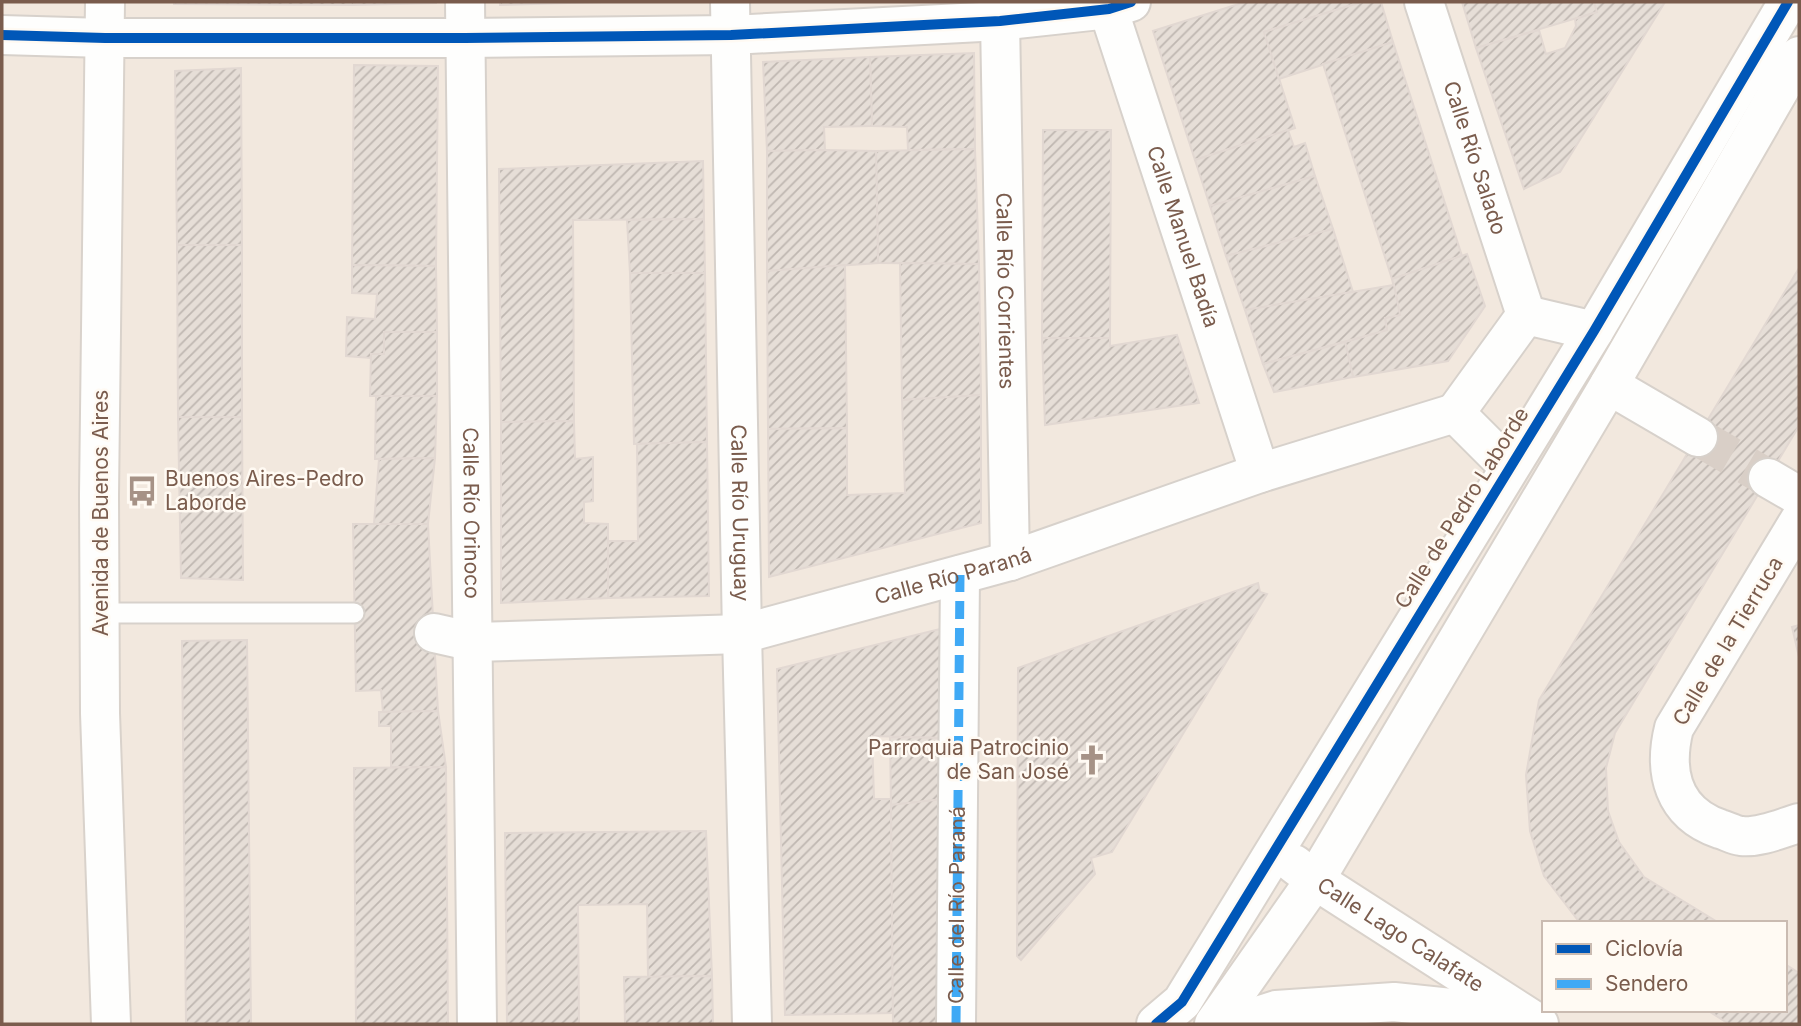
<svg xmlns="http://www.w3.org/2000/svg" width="1801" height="1026" viewBox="0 0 1801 1026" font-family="Inter,sans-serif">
<defs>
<pattern id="building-hatch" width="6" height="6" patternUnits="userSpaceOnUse" patternTransform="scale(1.75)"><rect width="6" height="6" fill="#e6ded7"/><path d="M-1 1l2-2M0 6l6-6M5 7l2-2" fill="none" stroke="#bfb7b1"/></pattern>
</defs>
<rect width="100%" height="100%" fill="#f9f5f0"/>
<path fill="#f2e8de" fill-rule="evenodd" d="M2,2H1799V1024H2ZM1544,923H1785V1010H1544Z"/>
<g fill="url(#building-hatch)" stroke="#e2d8d2" stroke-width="2">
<path d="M174,2H354V5L174,4Z"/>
<path d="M354,2H436V3L354,5Z"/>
<path d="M500,2H602L500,5Z"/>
<path d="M1245,2H1362L1264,32L1295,128L1195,160L1153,31Z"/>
<path d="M1362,2H1381L1393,42L1279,79L1264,32Z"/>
<path d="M1462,2H1594L1597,12L1476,48Z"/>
<path d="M1594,2H1665L1560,172L1524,189L1476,48L1539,30L1546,54L1565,48L1576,26L1575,19L1597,12Z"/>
<path d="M1393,42L1462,256L1392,279L1323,64Z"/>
<path d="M974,53L975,149L908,150L907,127L872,126L870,57Z"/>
<path d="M870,57L872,126L824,127L825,150L767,151L763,62Z"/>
<path d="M354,65L438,66L436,266L352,265Z"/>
<path d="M241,68L242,245H177L175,71Z"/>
<path d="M1043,130H1111L1110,338H1042Z"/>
<path d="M1288,130L1294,147L1305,143L1315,176L1210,206L1195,160Z"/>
<path d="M975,149L979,264L878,263L876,151Z"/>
<path d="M825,150L876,151L878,263L767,271V151Z"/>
<path d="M703,161L704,219L573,220L574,421L501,422L499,169Z"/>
<path d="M1315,176L1333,229L1226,256L1210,206Z"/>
<path d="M704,219L705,273H630L627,220Z"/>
<path d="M1333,229L1353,292L1245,310L1226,256Z"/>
<path d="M177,245H242V417H178Z"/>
<path d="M1467,254L1485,306L1448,361L1353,377L1345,342L1387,330L1385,318L1400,315L1392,279Z"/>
<path d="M900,263L979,264L981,395L902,400Z"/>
<path d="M352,265L436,266L437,332H384V354H371V358L346,356L347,317L375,319L377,294L352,293Z"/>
<path d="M845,265L847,428L768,429L767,271Z"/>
<path d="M1799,268V426L1615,733L1606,768L1608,811L1619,842L1644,877L1719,923H1580L1544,876L1530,831L1526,775L1539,700Z"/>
<path d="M630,273H705L707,442L634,444Z"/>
<path d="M1394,285L1400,315L1385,318L1387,330L1263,364L1245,310Z"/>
<path d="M384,332H437V396H370L371,354H384Z"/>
<path d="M1177,335L1199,403L1045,425L1042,338H1110V346Z"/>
<path d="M1345,342L1353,377L1274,392L1263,364Z"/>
<path d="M981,395V523L769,577L768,429L847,428V495L905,493L902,400Z"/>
<path d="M376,396H437L435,458L375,459Z"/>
<path d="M178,417H242L243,580L181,578Z"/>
<path d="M574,421L575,459L593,457V501L584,502V523L608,524V598L501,603V422Z"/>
<path d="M707,442L709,596L608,598V541H638L637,444Z"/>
<path d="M435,458L428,524H374L379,459Z"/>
<path d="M353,524H428L438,711L383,712L381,690L356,691Z"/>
<path d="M1258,583L1260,592L1267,594L1112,852L1091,858L1095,874L1021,960L1017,956L1018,668Z"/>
<path d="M1799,625V657L1792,627Z"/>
<path d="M940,629L942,738L872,736L874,799H891L893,1013L785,1015L777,669Z"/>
<path d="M247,640L251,1024H186L182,641Z"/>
<path d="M438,711L446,767H391V726H379V712Z"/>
<path d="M890,737L942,738L944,799L891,805Z"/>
<path d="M446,767L448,1024H356L354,768Z"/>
<path d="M944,799V1024H893L891,805Z"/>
<path d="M706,831L712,976L648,977L647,904L578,905L579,1024H507L505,833Z"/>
<path d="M1785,964L1799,973V1024H1729L1707,1010H1785Z"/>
<path d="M712,976L713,1024H625L624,977Z"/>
</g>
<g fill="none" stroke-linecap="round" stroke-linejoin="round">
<path stroke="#d9cfc7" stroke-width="38" stroke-dasharray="38 19" stroke-linecap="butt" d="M1698,437L1768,478"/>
<g stroke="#d7d1cb" stroke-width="23">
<path id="lane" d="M101,613H354"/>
</g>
<g stroke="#d7d1cb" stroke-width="42">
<g id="street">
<path id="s1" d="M465,2L477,1024"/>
<path id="s2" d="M730,2L742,634L752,1024"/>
<path id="s3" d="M1106,2L1260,473"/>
<path id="s4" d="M1424,2L1526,315"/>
<path id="s5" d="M1000,21L1010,561"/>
<path d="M2,35L105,38H465L731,35L1000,21L1109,9L1131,2"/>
<path d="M1609,385L1698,437"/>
<path d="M1509,467L1455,413L1526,315L1594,331"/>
<path d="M1768,478L1799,496"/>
<path d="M1799,521L1674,728C1663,772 1673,813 1720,829C1727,831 1734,835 1741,836C1760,838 1782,828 1799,823"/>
<path id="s6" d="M434,633L474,642L742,634L1010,561L1260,473L1455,413"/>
<path d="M956,1024L960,575"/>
</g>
</g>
<g stroke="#d9d2cb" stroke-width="42">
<g id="secondary">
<path d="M105,2L99,495L100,713L111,1024"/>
<path id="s7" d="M1294,864L1315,880L1539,1024"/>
<path d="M1156,1024L1182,1002L1594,331L1788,2"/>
<path d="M1214,1024L1315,880L1609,385L1799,56"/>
<path d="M1232,1024L1276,1010L1394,1002L1517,1015"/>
</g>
</g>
<use href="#lane" stroke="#fefefd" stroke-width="19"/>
<use href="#street" stroke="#fefefd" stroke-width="38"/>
<use href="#secondary" stroke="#fefefd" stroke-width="38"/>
<path stroke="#3fa9f5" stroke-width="9" stroke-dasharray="18 9" stroke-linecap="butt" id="s8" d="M956,1024L960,575"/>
<g stroke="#fffaf3" stroke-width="15">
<g id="cycleway">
<path d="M2,35L105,38H465L731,35L1000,21L1109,9L1131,2"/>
<path d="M1156,1024L1182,1002L1594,331L1788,2"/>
</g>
</g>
<use href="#cycleway" stroke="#0057b8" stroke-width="10"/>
</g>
<defs>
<g id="bus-bare" transform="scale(2.415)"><path d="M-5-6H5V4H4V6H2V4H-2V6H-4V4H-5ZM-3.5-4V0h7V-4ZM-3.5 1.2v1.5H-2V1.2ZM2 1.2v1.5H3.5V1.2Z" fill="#a69286" stroke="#fffaf3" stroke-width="2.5" paint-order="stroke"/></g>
<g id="church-bare" transform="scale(2.415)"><path d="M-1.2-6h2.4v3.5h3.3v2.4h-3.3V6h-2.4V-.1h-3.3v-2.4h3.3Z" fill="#a69286" stroke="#fffaf3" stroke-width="2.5" paint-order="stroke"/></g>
</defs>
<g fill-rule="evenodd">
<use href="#bus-bare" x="142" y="491"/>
<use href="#church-bare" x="1092" y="760"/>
</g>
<g text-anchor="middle" stroke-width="5" stroke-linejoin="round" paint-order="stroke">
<g font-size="21" fill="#7a5c4d" stroke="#fffaf3">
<text dy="7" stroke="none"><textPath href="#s4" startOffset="164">Calle Río Salado</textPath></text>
<text dy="7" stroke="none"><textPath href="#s3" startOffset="247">Calle Manuel Badía</textPath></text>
<text dy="7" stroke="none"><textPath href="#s5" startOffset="270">Calle Río Corrientes</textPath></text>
<text transform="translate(1462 508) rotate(-58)" y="7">Calle de Pedro Laborde</text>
<text transform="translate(101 513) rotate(-90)" y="7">Avenida de Buenos Aires</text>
<text dy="7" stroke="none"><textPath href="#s1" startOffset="511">Calle Río Orinoco</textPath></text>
<text dy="7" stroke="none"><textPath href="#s2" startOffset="511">Calle Río Uruguay</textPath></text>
<text dy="7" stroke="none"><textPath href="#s6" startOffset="528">Calle Río Paraná</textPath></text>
<text transform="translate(1728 641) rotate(-59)" y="7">Calle de la Tierruca</text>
<text dy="7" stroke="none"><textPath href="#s8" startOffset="119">Calle del Río Paraná</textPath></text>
<text dy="7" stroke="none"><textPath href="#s7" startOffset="128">Calle Lago Calafate</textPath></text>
</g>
<g font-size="21" fill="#7a5c4d" stroke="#fffaf3" text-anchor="start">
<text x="165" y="486">Buenos Aires-Pedro<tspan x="165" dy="24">Laborde</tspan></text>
<text x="1069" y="755" text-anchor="end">Parroquia Patrocinio<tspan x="1069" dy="24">de San José</tspan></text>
</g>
</g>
<rect width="1801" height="1026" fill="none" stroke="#7a5c4d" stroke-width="7"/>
<rect x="1542" y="921" width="245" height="91" fill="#fffaf3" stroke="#cabbb1" stroke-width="2"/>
<rect x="1556" y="944" width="35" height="10" fill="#0057b8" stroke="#cabbb1" stroke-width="2"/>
<text x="1605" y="956" font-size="21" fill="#7a5c4d">Ciclovía</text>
<rect x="1556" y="979" width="35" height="10" fill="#3fa9f5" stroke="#cabbb1" stroke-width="2"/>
<text x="1605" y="991" font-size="21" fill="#7a5c4d">Sendero</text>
</svg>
